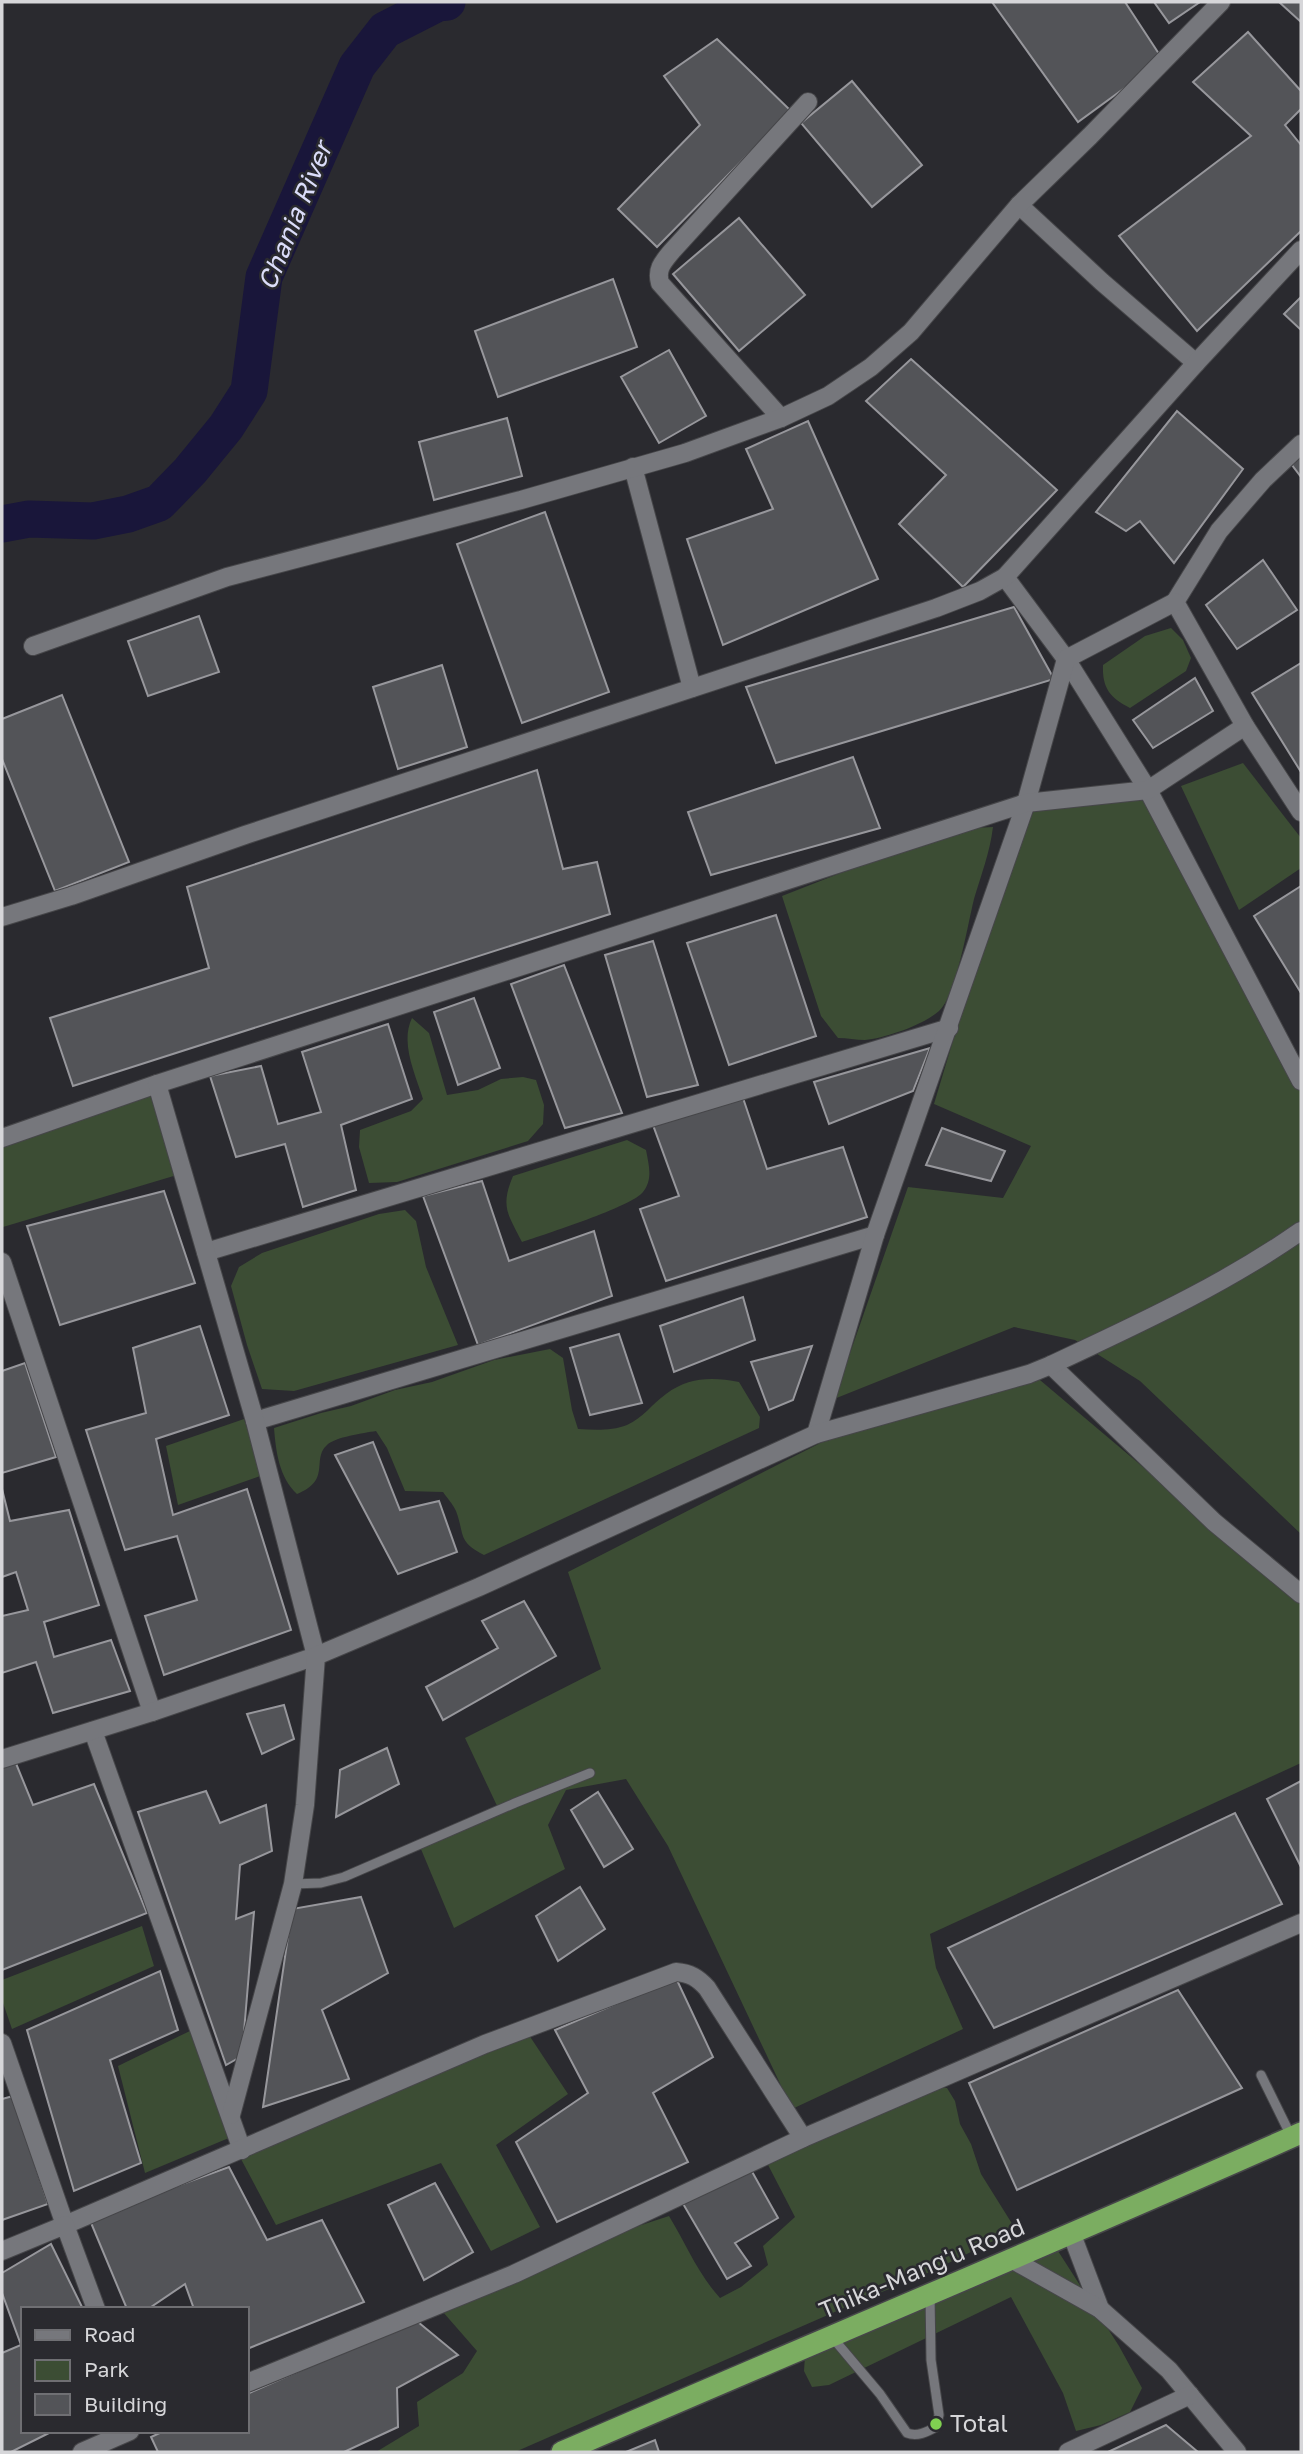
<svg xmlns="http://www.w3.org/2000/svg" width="1303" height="2454" viewBox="0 0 1303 2454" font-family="'Golos Text',sans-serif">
<rect width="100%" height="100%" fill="#2a2a2f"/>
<g fill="#3c4d34">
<path d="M1171,628L1183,640L1191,658L1186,671L1130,708C1110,698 1102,688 1103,665L1145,636Z"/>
<path d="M1243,763L1301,838V868L1239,910L1181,786Z"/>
<path d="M1141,790L1301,1089V1534L1140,1381L1075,1340L1014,1327L834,1399L908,1187L1003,1198L1031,1146L934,1104L1021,814Z"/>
<path d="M993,827C990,852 981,875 974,899C968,923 956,997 939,1011C923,1025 886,1038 865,1040C856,1040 847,1038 838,1038L821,1016L782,896L856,867L974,828Z"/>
<path d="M412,1018L429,1033L447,1095L478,1090L501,1079L523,1077L536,1080L544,1105L543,1124L528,1141L397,1182L369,1183L359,1147L360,1130L411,1111L423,1099C415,1073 400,1043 412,1018Z"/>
<path d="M152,1093L177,1175L3,1227L2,1145Z"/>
<path d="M627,1140L646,1150C649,1166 653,1179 643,1192C633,1206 543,1235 522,1242C508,1214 500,1207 513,1176Z"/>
<path d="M405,1210L416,1221L426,1267L458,1345L294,1391L262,1389L247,1345L231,1286L239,1267L262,1253L379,1214Z"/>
<path d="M550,1349L563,1358L572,1410L578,1429C594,1430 612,1431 627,1425C643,1418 652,1404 666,1394C689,1377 712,1377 739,1382L760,1417L759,1428L484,1555C457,1541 465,1535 456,1511C453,1504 447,1498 443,1492L405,1491L387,1448L376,1431C364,1433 335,1437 327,1445C311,1460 332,1480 297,1494C279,1477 276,1452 274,1428L321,1413L351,1406L395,1390L432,1382L494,1360Z"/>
<path d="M1034,1375L1226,1537L1301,1605V1763L930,1934L936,1968L963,2029L792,2109L668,1846L626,1779L566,1790L548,1825L565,1869L454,1928L418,1842L499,1810L465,1738L601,1669L568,1572L838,1434Z"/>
<path d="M244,1419L263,1475L178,1505L166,1446Z"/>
<path d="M142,1926L154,1966L12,2029L2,2000V1980Z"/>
<path d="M196,2028L236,2135L145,2173L118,2066Z"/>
<path d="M525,2029L568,2094L496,2145L540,2227L491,2251L441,2163L276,2225L241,2159Z"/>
<path d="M930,2087L947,2088L955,2101L960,2124L971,2144L981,2174L1016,2230L930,2272L853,2304L515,2452H376L419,2426L417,2402L463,2373L477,2351L443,2312L620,2232L669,2216C686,2244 698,2274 720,2298L741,2287L768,2265L763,2246L795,2217L766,2161Z"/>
<path d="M1058,2251L1119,2346L1142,2388L1130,2412L1101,2425L1076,2431L1063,2393L1011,2297L829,2385L812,2387L804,2371L805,2356L1036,2256Z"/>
</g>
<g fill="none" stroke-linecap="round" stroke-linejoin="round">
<path stroke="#19163a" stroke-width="37" d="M2,524L29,519L93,521L128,514L159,503L190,471L226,427L249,391L264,277L357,66L385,30L438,3L447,2"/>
</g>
<g fill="#535458" stroke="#97979c" stroke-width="2">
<path d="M992,2H1125L1163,60L1078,122Z"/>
<path d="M1154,2H1200L1169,23Z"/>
<path d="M1279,2H1301V22Z"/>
<path d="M1248,32L1301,91V109L1285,125L1301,145V231L1197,331L1119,236L1251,136L1193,82Z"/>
<path d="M717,39L791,111L657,247L618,209L700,125L664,76Z"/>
<path d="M852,81L922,165L872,207L801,123Z"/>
<path d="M739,218L805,295L739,351L673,274Z"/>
<path d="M613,279L637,347L498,397L475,331Z"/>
<path d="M1301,297V330L1284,314Z"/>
<path d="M669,350L706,416L659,443L621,377Z"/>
<path d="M911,359L1057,490L963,587L899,524L946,475L866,401Z"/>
<path d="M1177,411L1243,469L1174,563L1140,521L1126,531L1096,512Z"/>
<path d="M507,418L522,476L434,500L419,442Z"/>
<path d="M808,421L878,579L723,645L687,539L773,509L746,449Z"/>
<path d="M1301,455V477L1292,465Z"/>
<path d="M545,512L609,692L522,723L457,544Z"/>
<path d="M1263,560L1297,610L1237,649L1206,605Z"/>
<path d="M1014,607L1054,679L776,763L746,687Z"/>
<path d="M199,616L219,672L148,696L128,641Z"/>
<path d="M1301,663V772L1252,693Z"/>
<path d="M442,665L467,747L398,769L373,687Z"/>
<path d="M1195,678L1213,711L1153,748L1133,720Z"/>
<path d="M62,695L129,862L55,891L2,759V719Z"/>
<path d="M853,757L880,828L711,875L688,812Z"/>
<path d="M537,770L563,869L597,862L610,914L73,1086L50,1018L209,968L187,887Z"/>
<path d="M1301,886V993L1254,916Z"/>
<path d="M776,915L816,1036L729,1065L687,943Z"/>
<path d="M653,941L698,1085L647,1097L605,955Z"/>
<path d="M564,965L622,1113L565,1128L511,984Z"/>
<path d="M474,998L500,1068L458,1085L434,1012Z"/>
<path d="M388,1024L412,1099L341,1125L356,1190L303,1207L285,1144L236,1157L210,1076L261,1066L278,1124L321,1112L302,1052Z"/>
<path d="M930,1048L913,1091L829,1124L814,1082Z"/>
<path d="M742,1095L767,1169L843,1147L867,1217L666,1281L640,1209L679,1196L653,1125Z"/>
<path d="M942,1128L1005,1151L991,1181L926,1165Z"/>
<path d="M482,1181L509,1261L594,1231L612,1296L478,1345L423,1196Z"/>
<path d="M164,1191L195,1283L60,1325L27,1226Z"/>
<path d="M743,1297L755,1340L674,1372L660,1326Z"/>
<path d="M200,1326L229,1415L156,1439L173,1515L247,1489L291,1630L164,1675L145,1616L197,1600L177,1536L125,1550L86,1430L146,1413L133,1348Z"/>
<path d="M619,1334L642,1403L590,1415L570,1348Z"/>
<path d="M812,1346L793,1400L769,1410L751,1362Z"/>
<path d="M25,1363L56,1457L2,1473V1371Z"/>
<path d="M373,1442L400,1510L439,1501L457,1552L398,1574L335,1455Z"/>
<path d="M2,1489L10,1521L69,1510L99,1605L44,1622L54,1657L111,1640L130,1691L53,1713L36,1662L2,1673V1616L28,1610L16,1572L2,1577Z"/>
<path d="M524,1601L556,1656L443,1720L426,1687L498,1648L482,1621Z"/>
<path d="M284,1705L294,1739L262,1754L247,1714Z"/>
<path d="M387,1748L399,1784L336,1817L340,1770Z"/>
<path d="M15,1761L33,1805L94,1784L147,1913L2,1970V1766Z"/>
<path d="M1301,1781V1867L1267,1799Z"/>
<path d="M206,1791L220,1823L266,1805L272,1851L240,1865L236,1919L254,1912L242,2056L226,2065L138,1812Z"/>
<path d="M598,1792L633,1849L604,1867L571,1810Z"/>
<path d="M1235,1813L1282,1904L994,2028L948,1948Z"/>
<path d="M580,1887L605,1929L558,1961L536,1916Z"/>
<path d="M361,1897L388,1973L322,2010L349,2079L263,2107L292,1909Z"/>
<path d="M160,1971L178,2030L110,2060L141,2163L74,2191L27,2030Z"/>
<path d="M676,1978L713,2057L653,2093L688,2162L557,2222L516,2142L588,2093L555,2030Z"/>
<path d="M1178,1990L1242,2088L1017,2190L969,2083Z"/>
<path d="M13,2096L48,2204L2,2220V2099Z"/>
<path d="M229,2167L267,2240L322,2220L364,2302L247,2349V2309H194L185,2284L148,2309H127L89,2218Z"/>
<path d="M750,2168L778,2218L735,2243L751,2266L727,2279L682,2202Z"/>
<path d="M435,2183L473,2252L424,2280L388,2205Z"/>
<path d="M51,2244L83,2309H23V2431H53L11,2452H2V2353L21,2345L2,2293V2273Z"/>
<path d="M418,2322L458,2355L397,2388L398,2427L344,2452H158L151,2437L164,2431H247V2394L358,2345Z"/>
<path d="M1166,2425L1198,2452H1108Z"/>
<path d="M655,2440L659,2452H626Z"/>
</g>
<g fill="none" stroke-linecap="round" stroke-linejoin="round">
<g stroke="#464649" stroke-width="11">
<g id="lane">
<path d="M293,1884L321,1883L344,1877L515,1803L590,1773"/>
<path d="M1261,2075L1291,2136"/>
<path d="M832,2337L880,2394L907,2433C917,2437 927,2432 936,2427L939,2415L931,2360L930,2295"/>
</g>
</g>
<g stroke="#464649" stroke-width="20">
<g id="street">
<path d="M1019,205L1102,282L1196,363"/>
<path d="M781,418L660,283C656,269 663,262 672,251L808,102"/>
<path d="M1301,444L1263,480L1219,531L1175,602L1245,726L1301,812"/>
<path d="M633,467L692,688"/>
<path d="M1005,577L1066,659L1148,790L1301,1081"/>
<path d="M33,646L227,577L521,500L685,453L781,418L828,396L871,367L911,332L1019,205L1090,136L1221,2"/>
<path d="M2,917L71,896L245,835L936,608L980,591L1005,577L1196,363L1301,250"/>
<path d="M2,1138L157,1084"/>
<path d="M206,1252L949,1028"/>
<path d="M2,1262L152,1712"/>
<path d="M1051,1365L1214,1522L1301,1594"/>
<path d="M255,1421L875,1235"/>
<path d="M816,1434L875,1235L1026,803L1066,659L1175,602"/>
<path d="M93,1731L242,2150"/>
<path d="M2,1759L152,1712L316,1656L255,1421L157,1084L1026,803L1148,790L1245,726"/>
<path d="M2,2043L65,2225L485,2044L676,1972C690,1973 698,1978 707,1988L803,2138"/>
<path d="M231,2115L293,1884L305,1805L316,1656L479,1587L816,1434L1029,1374L1051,1365C1138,1324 1222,1286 1301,1231"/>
<path d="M1072,2235L1100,2309"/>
<path d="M2,2251L65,2225L96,2309"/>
<path d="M1013,2260L1100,2309L1169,2370L1237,2452"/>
<path d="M247,2383L514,2274L803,2138L1301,1923"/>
<path d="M82,2452L130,2431"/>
<path d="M1068,2452L1190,2395"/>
</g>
</g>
<g stroke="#464649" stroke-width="24">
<path id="highway" d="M562,2452C809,2345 1056,2242 1301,2133"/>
</g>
<use href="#lane" stroke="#76777c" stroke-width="9"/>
<use href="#street" stroke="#76777c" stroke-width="18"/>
<use href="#highway" stroke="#7bad61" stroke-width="21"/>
</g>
<circle fill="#80d051" stroke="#2a2a2f" stroke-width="2.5" cx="936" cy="2424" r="7"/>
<g text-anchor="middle" stroke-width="5" stroke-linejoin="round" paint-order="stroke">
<g font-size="24" fill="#d6d6d9" stroke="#2a2a2f">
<text transform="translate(922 2269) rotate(-23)" y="8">Thika-Mang'u Road</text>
</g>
<g font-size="24" fill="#d6d6d9" stroke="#2a2a2f" text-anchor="start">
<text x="950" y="2432">Total</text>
</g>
<g font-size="26" font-style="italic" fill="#dbddf9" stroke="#2a2a2f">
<text transform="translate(295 216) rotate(-68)" y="9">Chania River</text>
</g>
</g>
<rect width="1303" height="2454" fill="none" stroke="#d6d6d9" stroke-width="7"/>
<rect x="21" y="2307" width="228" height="126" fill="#2a2a2f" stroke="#6f6f73" stroke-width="2"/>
<rect x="35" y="2330" width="35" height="10" fill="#76777c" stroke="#6f6f73" stroke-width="2"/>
<text x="84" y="2342" font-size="21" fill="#d6d6d9">Road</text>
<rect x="35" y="2360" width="35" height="21" fill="#3c4d34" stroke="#6f6f73" stroke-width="2"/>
<text x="84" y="2377" font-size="21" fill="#d6d6d9">Park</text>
<rect x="35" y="2394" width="35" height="21" fill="#535458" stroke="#6f6f73" stroke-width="2"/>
<text x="84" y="2412" font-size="21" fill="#d6d6d9">Building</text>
</svg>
